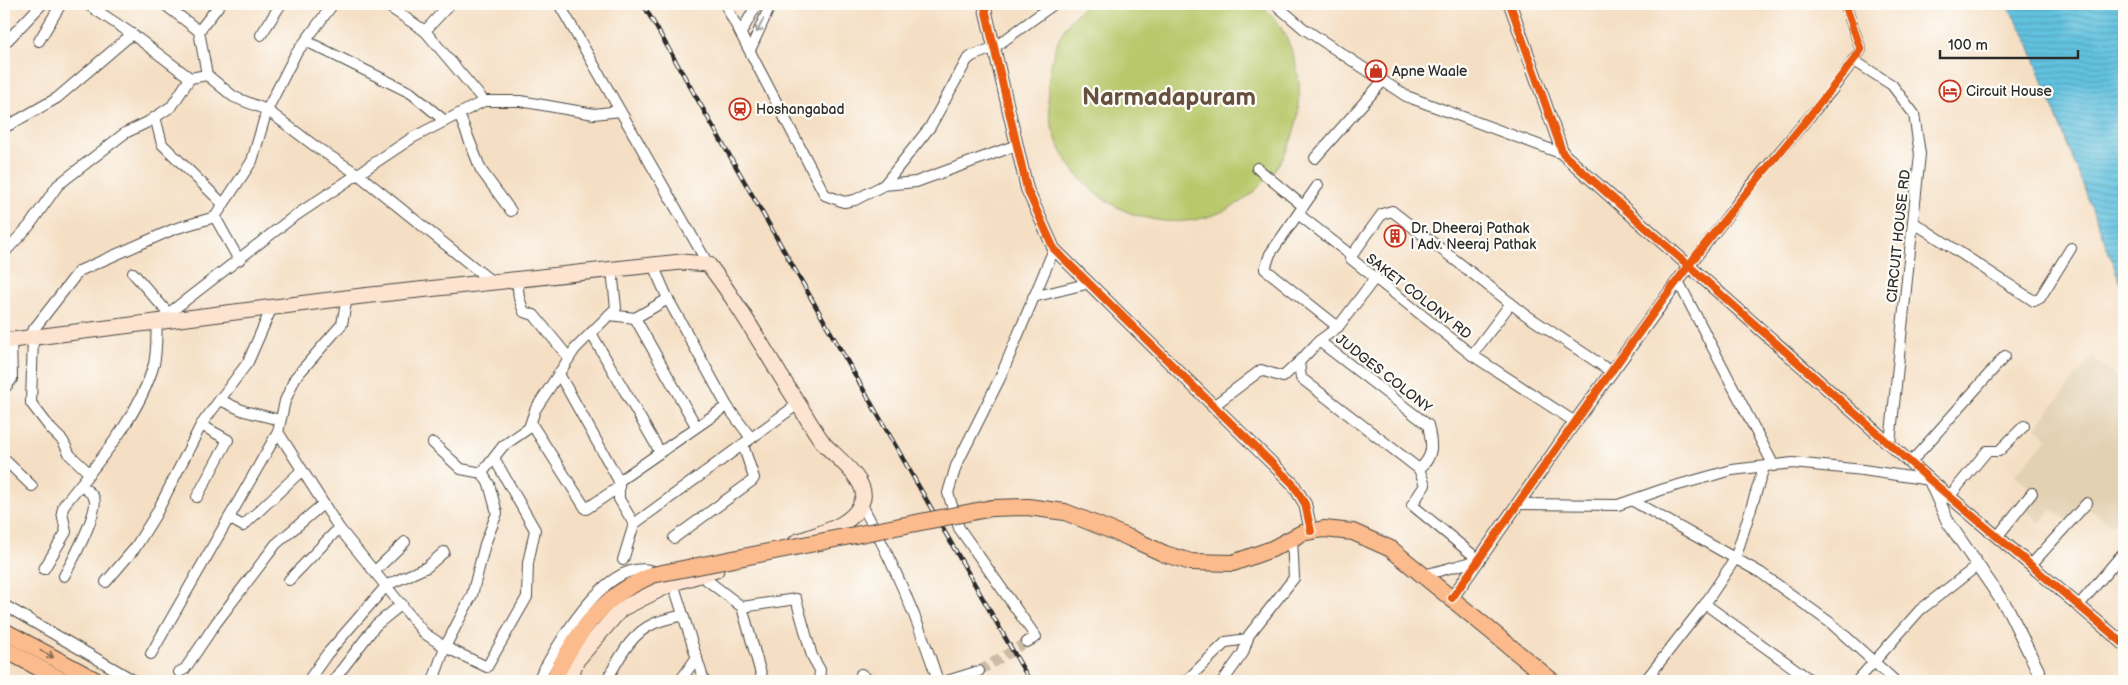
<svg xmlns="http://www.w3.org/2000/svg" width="2128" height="685" viewBox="0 0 2128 685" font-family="'Balsamiq Sans',sans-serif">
<defs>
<pattern id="water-rules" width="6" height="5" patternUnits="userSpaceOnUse" patternTransform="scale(1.25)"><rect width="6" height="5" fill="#62c2e0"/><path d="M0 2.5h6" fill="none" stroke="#519eb6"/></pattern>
</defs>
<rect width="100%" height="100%" fill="#fdfcf7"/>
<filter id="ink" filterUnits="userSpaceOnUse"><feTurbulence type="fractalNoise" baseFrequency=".02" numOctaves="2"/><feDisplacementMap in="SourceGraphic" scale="10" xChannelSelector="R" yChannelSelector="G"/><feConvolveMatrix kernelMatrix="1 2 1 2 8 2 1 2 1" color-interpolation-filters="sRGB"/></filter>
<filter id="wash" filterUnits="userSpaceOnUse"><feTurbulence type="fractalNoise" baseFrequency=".0096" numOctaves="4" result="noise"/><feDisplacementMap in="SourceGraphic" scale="20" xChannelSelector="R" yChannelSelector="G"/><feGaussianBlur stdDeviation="1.12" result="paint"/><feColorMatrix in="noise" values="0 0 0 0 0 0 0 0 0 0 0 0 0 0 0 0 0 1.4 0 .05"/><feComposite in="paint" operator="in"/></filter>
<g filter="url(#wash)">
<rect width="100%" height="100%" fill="#f5dfc4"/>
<path fill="#e3d1b4" d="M2092,357L2124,384V512L2111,525L2085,505L2073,524L2052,510L2040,523L2024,508L2036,493L2015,475L2047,439L2036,427Z"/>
<path fill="#b8c86b" stroke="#727a4b" d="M1086,4H1260C1267,11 1276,18 1280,26C1298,56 1304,91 1296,124C1289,154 1273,176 1250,195C1165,262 1043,193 1048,88C1049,68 1054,44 1066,27C1071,18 1079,11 1086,4Z"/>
<path fill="url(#water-rules)" stroke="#467686" d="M2006,4H2124V292L2026,37Z"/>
</g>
<g filter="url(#ink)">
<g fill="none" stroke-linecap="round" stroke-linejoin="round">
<path stroke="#cdbba5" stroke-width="10" stroke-dasharray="10 5" stroke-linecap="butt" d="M979,671L1027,642"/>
<g stroke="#494642" stroke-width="12">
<g id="minor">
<path d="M87,4L132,34L190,78L207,75L234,97L267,110L316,147L359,175L491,281"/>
<path d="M164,4L199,31"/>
<path d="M385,4L425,31L484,101"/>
<path d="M559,4L708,264"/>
<path d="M725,4L825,195L844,202L855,200L884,185L930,127L967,60L972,56L995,47L1054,4"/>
<path d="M1275,4L1303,28L1406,96L1563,154"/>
<path d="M425,31L450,4"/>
<path d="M741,33L757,4"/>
<path d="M261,35L281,4"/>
<path d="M39,41L61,4"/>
<path d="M306,41L411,93L445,121"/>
<path d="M4,44L42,4"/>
<path d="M750,50L771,4"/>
<path d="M1853,60L1892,85L1914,114L1920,154L1890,443"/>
<path d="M207,75L199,31L220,4"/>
<path d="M459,114L481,170L511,211"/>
<path d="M155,117L162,144L223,204"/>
<path d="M4,128L57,98L132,34"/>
<path d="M1315,158L1383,81"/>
<path d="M1257,168L1303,206"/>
<path d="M884,185L916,182L1017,145"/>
<path d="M1318,185L1298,214L1352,256"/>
<path d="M1298,214L1270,254L1265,269L1338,327"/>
<path d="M215,217L239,260"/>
<path d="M1913,222L2034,301L2040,298L2071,248"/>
<path d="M4,253L29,226L58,185L125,133L148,122L172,106L190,78"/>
<path d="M653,265L668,299L727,406"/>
<path d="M1689,266L1749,188L1832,90L1861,50L1845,4"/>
<path d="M133,273L169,314"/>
<path d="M517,279L519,298L524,312L534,315L569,358"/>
<path d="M1678,281L1774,466"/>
<path d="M1033,297L1086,284"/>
<path d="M1511,303L1472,355L1350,258L1382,214L1392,211L1526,315L1612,372"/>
<path d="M609,315L635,318L696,426"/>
<path d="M635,318L668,299"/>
<path d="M160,320L292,218L412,138L484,101H520L594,114L620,111"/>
<path d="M591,333L660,452"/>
<path d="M33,337L31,403L51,429L63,441L70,455L89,473"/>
<path d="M27,338L79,271L174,229L215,217L252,161L267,110L295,55L333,4"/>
<path d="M1319,341L1338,327L1375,278"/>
<path d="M1472,355L1575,422"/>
<path d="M559,374L619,481V499L634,524"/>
<path d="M4,389L12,379L11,340"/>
<path d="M220,400L244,411L280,420"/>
<path d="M1212,407L1261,370L1283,377L1299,362"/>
<path d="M531,423L586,509L619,487"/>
<path d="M278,432L339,528L424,633L445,647L487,667L527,597L528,563L535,530L494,458"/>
<path d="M433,443L461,469L482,473"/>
<path d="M4,459L32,486"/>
<path d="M1911,462L2005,356"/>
<path d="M1419,469C1435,456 1432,443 1428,425L1319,341L1299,362L1301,378L1419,469L1425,485L1412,505L1479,560L1424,575"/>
<path d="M619,481L727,406L751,438"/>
<path d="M197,497L228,440L201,425"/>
<path d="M1949,497L1987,451H1999L2024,426"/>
<path d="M1633,501L1761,573L1832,624L1895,681"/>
<path d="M861,503C892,560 918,619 938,681"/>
<path d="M1518,504L1618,505L1664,489L1732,470L1793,463L1863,470L1930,480"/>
<path d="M229,518L243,526L301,471"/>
<path d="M1997,537L2032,493"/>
<path d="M674,538L752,481L754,478L743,445"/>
<path d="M623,560L634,524L798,404"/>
<path d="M2031,565L2087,503"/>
<path d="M44,569L66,532L62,512L64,505C98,462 139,417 154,364C157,351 156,335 157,322"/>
<path d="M375,571L405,542"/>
<path d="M699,574L742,607L796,599L812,656L820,670L819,681"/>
<path d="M64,576C71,564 100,510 94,498C92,493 84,488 80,485"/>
<path d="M289,580L339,528"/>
<path d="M106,582L135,548L156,514L201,425L248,362L272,307"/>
<path d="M1705,604L1812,681"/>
<path d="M4,605L135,681"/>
<path d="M2079,605L2124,552"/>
<path d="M742,607L763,681"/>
<path d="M1027,642L1036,637L959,528L948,493L956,466L1000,378L1054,249"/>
<path d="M151,654L278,432L285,401L295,378L342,324L347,298"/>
<path d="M179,672L185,669L216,623L276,544L323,504"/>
<path d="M861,674L870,681"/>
<path d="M308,681L327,654L387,585L427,567L444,552"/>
<path d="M333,681L376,625L402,604"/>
<path d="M433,681L445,647L472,595L485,544L497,513L489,484L482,473L503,446L529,428L535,410L575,349L616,308L612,270"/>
<path d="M537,681C559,644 618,530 673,583L704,681"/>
<path d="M606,681C618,661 630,634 653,624C662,619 673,618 683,615"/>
<path d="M680,681L697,657"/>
<path d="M947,681L979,671"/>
<path d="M1186,681L1226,642L1247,639"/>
<path d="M1223,681L1243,653L1249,635L1294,578L1292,538"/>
<path d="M1645,681L1705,604L1735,559L1764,467"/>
<path d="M1857,681L1920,610L1977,566"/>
</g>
</g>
<g stroke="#494642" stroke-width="14">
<g id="tertiary">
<path d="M984,4L1027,189L1054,249L1293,484L1305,504L1311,531"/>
<path d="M1510,4L1563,154L1930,480L2124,644"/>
<path d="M1931,483L1948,522L2009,611L2043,681"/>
<path d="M1452,598L1575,422L1689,266"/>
</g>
</g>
<g stroke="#494642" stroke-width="17">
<g id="secondary">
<path d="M4,341L362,296L681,262L708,264C743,309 768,358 799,405C807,418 815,432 824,444C835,456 867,480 863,498C856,526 820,533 796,542"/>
<path d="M568,681L577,660L621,609L673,583L716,570"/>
</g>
</g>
<g stroke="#494642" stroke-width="18">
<g id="primary">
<path d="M1130,538L1165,554L1191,562L1233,563L1272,549L1302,533L1324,529L1353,532L1391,549L1552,681"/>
<path d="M4,631L97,681"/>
<path d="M4,649L63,681"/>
<path d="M553,681C568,649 589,615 618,594C628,586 641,581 652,575"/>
</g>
</g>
<use href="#minor" stroke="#fff" stroke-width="10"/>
<use href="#tertiary" stroke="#fff" stroke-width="12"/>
<use href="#secondary" stroke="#fde4d1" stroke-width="15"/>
<use href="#primary" stroke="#fbbb8c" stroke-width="16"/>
<g stroke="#2b2b2b" stroke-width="4.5">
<path id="rail" d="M643,4L1030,681"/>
</g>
<use href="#rail" stroke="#fdfcf7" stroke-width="2.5" stroke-dasharray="8" stroke-linecap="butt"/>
<g stroke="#494642" stroke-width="18" stroke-linecap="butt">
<path id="primary-bridge" d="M652,575L992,508L1028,507L1065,512L1130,538"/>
</g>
<use href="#primary-bridge" stroke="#fbbb8c" stroke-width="16"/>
<g stroke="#fdfcf7" stroke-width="11">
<g id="cycleway">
<path d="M984,4L1027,189L1054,249L1293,484L1305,504L1311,531"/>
<path d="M1510,4L1563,154L1930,480L2124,644"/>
<path d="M1452,598C1530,487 1607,374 1689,265C1744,192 1807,124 1861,50L1845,4"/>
</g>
</g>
<use href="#cycleway" stroke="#e8590c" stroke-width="8"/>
</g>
<defs><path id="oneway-shaft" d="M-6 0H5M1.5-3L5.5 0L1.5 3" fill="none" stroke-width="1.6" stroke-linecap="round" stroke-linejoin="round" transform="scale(1.25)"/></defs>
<use stroke="#a0a0a0" href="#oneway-shaft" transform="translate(760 26) rotate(116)"/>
<use stroke="#896c57" href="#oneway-shaft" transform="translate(47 654) rotate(28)"/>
</g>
<defs>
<g id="shop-ring" transform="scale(1.125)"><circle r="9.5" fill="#fdfcf7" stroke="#c8321e" stroke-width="1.5"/><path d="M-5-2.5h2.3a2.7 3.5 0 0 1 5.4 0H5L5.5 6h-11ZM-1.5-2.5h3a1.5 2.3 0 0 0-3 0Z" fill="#c8321e"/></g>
<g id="hotel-ring" transform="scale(1.125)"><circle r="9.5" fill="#fdfcf7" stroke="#c8321e" stroke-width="1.5"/><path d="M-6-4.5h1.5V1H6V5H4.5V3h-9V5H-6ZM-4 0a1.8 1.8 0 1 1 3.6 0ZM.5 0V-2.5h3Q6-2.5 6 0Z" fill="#c8321e"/></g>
<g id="station-ring" transform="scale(1.125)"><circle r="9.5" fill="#fdfcf7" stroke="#c8321e" stroke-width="1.5"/><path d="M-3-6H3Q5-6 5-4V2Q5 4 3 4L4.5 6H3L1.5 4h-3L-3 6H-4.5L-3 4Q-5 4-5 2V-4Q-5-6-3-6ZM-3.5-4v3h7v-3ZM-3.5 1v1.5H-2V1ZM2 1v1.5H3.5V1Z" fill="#c8321e"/></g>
<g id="building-ring" transform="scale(1.125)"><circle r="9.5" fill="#fdfcf7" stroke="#c8321e" stroke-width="1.5"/><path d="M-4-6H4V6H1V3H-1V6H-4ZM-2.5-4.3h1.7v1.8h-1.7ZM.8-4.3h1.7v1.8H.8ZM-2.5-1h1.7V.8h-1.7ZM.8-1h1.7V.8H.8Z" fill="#c8321e"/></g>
</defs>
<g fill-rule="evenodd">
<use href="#shop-ring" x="1376" y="71"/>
<use href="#hotel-ring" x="1950" y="91"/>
<use href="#station-ring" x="740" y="109"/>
<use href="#building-ring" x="1395" y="236"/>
</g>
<g text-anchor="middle" stroke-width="4.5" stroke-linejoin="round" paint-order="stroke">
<g font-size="14" fill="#2b2b2b" stroke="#fdfcf7" text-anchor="start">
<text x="1392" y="76">Apne Waale</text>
<text x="1966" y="96">Circuit House</text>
<text x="756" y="114">Hoshangabad</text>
<text x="1411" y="233">Dr. Dheeraj Pathak<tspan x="1411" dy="16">| Adv. Neeraj Pathak</tspan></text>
</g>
<g font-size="14" fill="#2b2b2b" stroke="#fdfcf7">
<text transform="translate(1898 236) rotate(-84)" y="5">CIRCUIT HOUSE RD</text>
<text transform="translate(1419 296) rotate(38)" y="5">SAKET COLONY RD</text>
<text transform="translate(1384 373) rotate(38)" y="5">JUDGES COLONY</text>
</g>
<g font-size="24" font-weight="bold" fill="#67503d" stroke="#fdfcf7">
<text x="1169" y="105">Narmadapuram</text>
</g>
</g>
<rect width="2128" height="685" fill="none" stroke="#fdfcf7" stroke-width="20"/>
<path d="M1940 50v8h138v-8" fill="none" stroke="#2b2b2b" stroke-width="2.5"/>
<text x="1948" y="50" font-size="15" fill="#2b2b2b" stroke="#fdfcf7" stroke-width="4" paint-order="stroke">100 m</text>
</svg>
